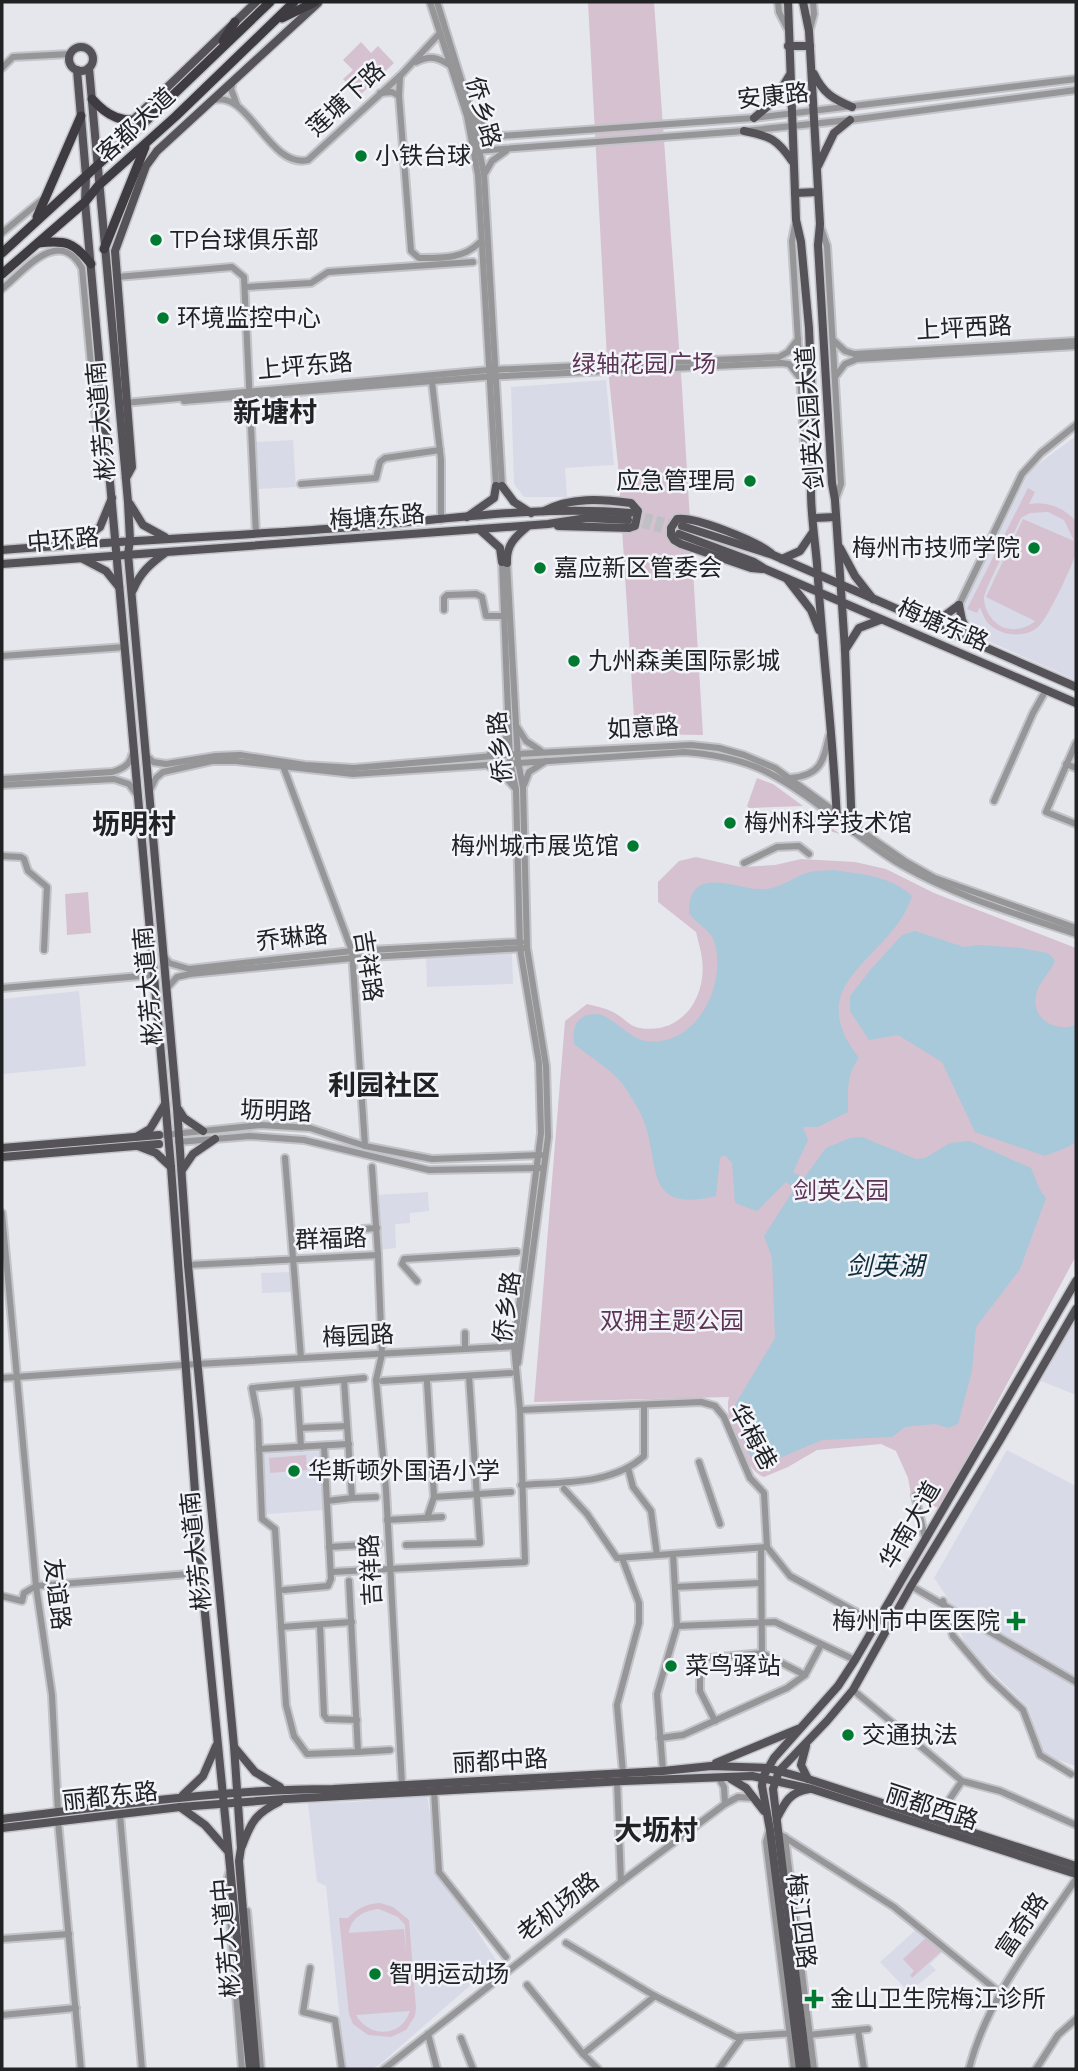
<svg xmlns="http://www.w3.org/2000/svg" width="1078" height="2071" viewBox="0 0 1078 2071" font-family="Manrope,'Noto Sans SC',sans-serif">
<rect width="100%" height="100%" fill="#e6e7ed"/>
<g fill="#d8dae7">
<path d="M606,380L614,465L565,468L567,497H524L514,484L511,387Z"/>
<path d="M1076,436V680L954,626L1030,470Z"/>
<path d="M293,440L296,487L259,489L256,442Z"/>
<path d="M512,953L513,984L427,987L426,956Z"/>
<path d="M79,991L86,1066L3,1074L2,999Z"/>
<path d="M428,1192L429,1211L410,1213V1223L395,1224L396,1248L379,1250L375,1195Z"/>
<path d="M290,1272L291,1292L262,1293L261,1273Z"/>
<path d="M1075,1316L1076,1317V1395L1041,1381Z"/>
<path d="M1007,1450L1076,1486V1766L1045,1756L1028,1707L966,1646L947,1597L934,1578Z"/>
<path d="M322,1451L325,1510L267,1514L264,1454Z"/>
<path d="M427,1795L439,1872L497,1962L379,2065L371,2069H345L326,1886L317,1882L308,1803L355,1802Z"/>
<path d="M919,1927L946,1949L930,1964L936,1970L909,1992L880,1962Z"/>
</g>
<g fill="#d6c1d1" fill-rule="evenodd">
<path d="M588,2H654L682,388L703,735L635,734L618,465L607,359Z"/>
<path d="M361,42L371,53L378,46L394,63L359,96L343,79L353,70L343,60Z"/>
<path d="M1028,488L1035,492L1029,504C1047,501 1062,507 1075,520C1077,528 1078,543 1076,552C1074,563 1048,617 1040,625C1027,639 1000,637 987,622C984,618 982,612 980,607L977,613L967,609ZM1048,512L1064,520L1074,541L1023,519L986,597L1035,621C1027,628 1016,631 1005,628C993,624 984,610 984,598C985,587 1015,532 1021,518L1030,513Z"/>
<path d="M757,778L773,784L803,806L749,808L747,806Z"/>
<path d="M808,810L840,834L773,815L770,811Z"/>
<path d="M696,857L740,867L775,865L801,859L855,862L886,869L934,893L1076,948V1256L940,1508L912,1500L908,1478L896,1451L881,1444L817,1450L788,1467L764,1477C743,1469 723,1417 729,1397L534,1402L565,1021L587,1004C595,1006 605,1008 613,1012C622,1016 630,1027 640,1028C682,1035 707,997 702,959C701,950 698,941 696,932L658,902V882L679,861Z"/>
<path d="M88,892L91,933L67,935L65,894Z"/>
<path d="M306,1455L307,1470L270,1473L269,1458Z"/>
<path d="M380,1903L393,1907L409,1920L416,2008L415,2016L406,2030L391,2037L368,2035L353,2024L349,2014L339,1918H348C358,1908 366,1904 380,1903ZM379,1909L398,1917L405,1925L406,1952L404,1929L349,1933C350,1918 365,1910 379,1909ZM410,2011C401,2038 369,2038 356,2015Z"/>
<path d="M927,1937L938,1949L942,1946L944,1949L912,1978L910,1975L914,1971L903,1959Z"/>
</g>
<g fill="#a7c9d9">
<path d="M834,870C861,874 891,876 912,896C892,960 798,980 859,1058C846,1074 848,1092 848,1112L818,1127H803L808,1140L793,1172L804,1178L826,1148L850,1138L862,1137L916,1159L925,1158L950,1143L970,1141L1031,1168L1040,1190L1046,1198L1020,1269L976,1327L972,1371L958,1424L948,1428L935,1424L905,1427L892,1437L822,1440L770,1462L758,1464L749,1454L733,1408L775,1338L772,1258L764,1236L795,1188L786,1182L757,1211L735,1203L732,1163L725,1155L720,1158L716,1196C642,1214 661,1163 643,1119C639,1109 632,1099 627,1090C615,1071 591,1058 574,1044C572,1028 576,1015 594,1014C611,1013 627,1038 646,1041C697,1048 728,983 714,941C711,930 695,923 689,913C689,861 738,892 766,889C780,888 794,877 807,873C815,870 825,871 834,870Z"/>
<path d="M915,931L964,947L979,945L1020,948L1048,953L1055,960C1051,973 1038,982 1036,995C1031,1019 1056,1033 1076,1025V1141C1067,1150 1057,1150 1045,1156L975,1132L942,1062L898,1035L869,1040L850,1011V996L871,969L902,935Z"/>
</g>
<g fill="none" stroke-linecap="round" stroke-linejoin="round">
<g stroke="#bfc0c5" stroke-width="8" stroke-dasharray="8 4" stroke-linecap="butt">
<path d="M633,514L682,526"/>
<path d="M631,521L676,533"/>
</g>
<g stroke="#c3c4c9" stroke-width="10">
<g id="minor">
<path d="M430,2L467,116L478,175L496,486"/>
<path d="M437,2L472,115L484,174L502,486"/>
<path d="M778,2L779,12L787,28"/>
<path d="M810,29L814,14L813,2"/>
<path d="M416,62C430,55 438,57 451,66"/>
<path d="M2,68L13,57L70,54"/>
<path d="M400,76L399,96L411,251L419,258C441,258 463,259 479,243"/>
<path d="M233,82L231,89L237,105"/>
<path d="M380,93L392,92L399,96"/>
<path d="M214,100C249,90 269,169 308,160L401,75L440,33"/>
<path d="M473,115L486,129L497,134"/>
<path d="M472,138L754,118L1076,79"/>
<path d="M475,151L744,131L850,120L1076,90"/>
<path d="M485,173L492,161L506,151"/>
<path d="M795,225L792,241L805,458L811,471"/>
<path d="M821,228L827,246L841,484L836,498"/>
<path d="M2,233L43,199"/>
<path d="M117,277L232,267L244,277L256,534"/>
<path d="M246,287L311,283L328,272L473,262"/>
<path d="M2,289C25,270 59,226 82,268L101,473"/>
<path d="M833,340L845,351L854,354L1076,341"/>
<path d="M835,377L845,364L857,359L1076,346"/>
<path d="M432,382L441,460V520"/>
<path d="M184,401L483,377L781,363L789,364L800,378"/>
<path d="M124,403L489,370L779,357L788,352L798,339"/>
<path d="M301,484L376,478L380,462L385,458L440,450"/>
<path d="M507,563L518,761L523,788L527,948L546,1066L548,1137L518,1363"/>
<path d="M959,605L1022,474L1041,453L1076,425"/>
<path d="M444,610V598L447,595L476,594L482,597L486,616H505"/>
<path d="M2,656L125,647"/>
<path d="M517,727L526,741L541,751"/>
<path d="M1076,743L1046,812L1076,824"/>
<path d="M490,754L498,750L508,735"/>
<path d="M147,756L153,762L166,764L216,756L240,755L305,765L354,768L517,754L691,745L719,748L744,755L775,768L870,837L905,861L935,878L1076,928"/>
<path d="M1066,764L1076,768"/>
<path d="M283,766L352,951L365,1146"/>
<path d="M488,766L500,771L514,787"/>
<path d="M791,778C820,775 823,763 829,736"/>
<path d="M2,779L112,772C122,769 130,765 132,755"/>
<path d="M2,785L114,779L129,784L137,795"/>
<path d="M524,785L529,772L546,761"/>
<path d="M150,790L156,778L163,772L212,761H236L353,774L684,752C713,754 741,759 767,772C816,797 855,838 903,866C957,897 1017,914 1076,934"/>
<path d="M994,801L1033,713L1046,690"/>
<path d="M2,856L21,857L24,859L28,871L47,887L44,950"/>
<path d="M744,863L777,847L799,846L809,854"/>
<path d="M164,956L169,963L189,969L352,951L521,942"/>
<path d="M2,988L152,975"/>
<path d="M167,988L177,977L190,974L353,958L523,948"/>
<path d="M164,1135L260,1125L310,1128L365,1146L432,1159L541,1155"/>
<path d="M178,1142L250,1136L304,1140L429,1170L541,1168"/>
<path d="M285,1158L301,1358"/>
<path d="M372,1167L378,1255"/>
<path d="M2,1213L36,1586L52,1695L58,1812"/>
<path d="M292,1234L377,1228"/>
<path d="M188,1265L378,1255L382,1354L376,1380L386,1490L402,1785"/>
<path d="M417,1281L402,1264L404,1259L517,1252"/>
<path d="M465,1333V1347"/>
<path d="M2,1378L197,1364L517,1346"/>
<path d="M382,1381L511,1373"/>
<path d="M427,1382L434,1497"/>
<path d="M297,1384L301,1447"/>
<path d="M520,1410L701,1402L715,1406L724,1417L750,1478L764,1493L767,1547L790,1576L876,1623"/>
<path d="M300,1428L347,1426"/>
<path d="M259,1449L349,1444"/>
<path d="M699,1462L720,1524"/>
<path d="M628,1468L633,1487L651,1511L657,1555"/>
<path d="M521,1485C560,1482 613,1485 644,1456V1405"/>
<path d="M564,1489L587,1514L617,1558L767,1547"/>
<path d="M915,1495L925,1538"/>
<path d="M352,1498L376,1497"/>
<path d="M327,1501L352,1498L344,1380"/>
<path d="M427,1518L434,1497L511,1492"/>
<path d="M387,1520L442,1517"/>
<path d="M406,1545L480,1543L469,1376"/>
<path d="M329,1547L379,1544"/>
<path d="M761,1548L762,1653"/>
<path d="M622,1558L639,1603V1623L617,1705L623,1773"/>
<path d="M331,1572L525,1562L520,1410L514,1346L541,1133L539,1063L520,948L516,789L510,762L502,562"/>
<path d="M349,1581L358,1752L307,1754L294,1736L286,1705L275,1529L262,1519L258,1420L252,1388L364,1378"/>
<path d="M911,1586L1076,1682"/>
<path d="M675,1587L760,1583"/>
<path d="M284,1590L328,1586L331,1579L324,1446"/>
<path d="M2,1596L22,1601L24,1593L36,1586L201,1573"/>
<path d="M943,1601L953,1636L989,1678L1023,1710L1040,1755L1071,1774"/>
<path d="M320,1625L324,1715L327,1719L357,1720"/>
<path d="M677,1626L775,1622L855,1660"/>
<path d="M281,1627L352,1622"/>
<path d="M853,1690L962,1781L1000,1791L1076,1825"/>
<path d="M715,1721L700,1691V1659L762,1653L805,1675"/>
<path d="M660,1738L683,1735L787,1688L805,1675L821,1645"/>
<path d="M358,1752L390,1750"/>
<path d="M663,1771L657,1694L677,1626L673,1554"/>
<path d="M718,1777L724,1787L725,1804"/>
<path d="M617,1781L621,1882"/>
<path d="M434,1791L439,1872L506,1957"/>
<path d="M943,1809L962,1781"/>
<path d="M120,1815L142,2069"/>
<path d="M58,1821L81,2069"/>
<path d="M769,1831L766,1842L794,2069"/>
<path d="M778,1833L894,1907L1000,1993"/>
<path d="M785,1837L814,2069"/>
<path d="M229,1873L227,1881L242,2069"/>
<path d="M247,1911L261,2069"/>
<path d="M2,1939L69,1934"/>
<path d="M566,1943L655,1996L736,2037L796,2033"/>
<path d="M310,1968L303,2012L335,2020L342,2069"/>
<path d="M527,1985L583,2054L598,2069"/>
<path d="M2,2015L76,2008"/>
<path d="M858,2030L864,2069"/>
<path d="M428,2034L437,2069"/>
<path d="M808,2035L868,2029"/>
<path d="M461,2038L473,2069"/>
<path d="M583,2054L655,1996"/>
<path d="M384,2069L621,1882L725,1804L738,1797L753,1798"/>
<path d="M719,2069L742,2037"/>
<path d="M969,2069C987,1998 1036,1939 1076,1879"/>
<path d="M1036,2069L1058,2035L1076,2019"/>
</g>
</g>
<g stroke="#c3c4c9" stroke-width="11">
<g id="major">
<path d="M788,2L796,220L801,242L809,328L814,458C807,491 814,530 817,564C822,649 833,734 837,820"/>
<path d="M803,2L809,31L820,224L818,245L832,483L835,500L845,650L852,831"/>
<path d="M788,46H810"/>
<circle cx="81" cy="59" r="12"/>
<path d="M89,68L128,502L130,540L128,554L177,1108L188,1265L234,1746L241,1848L239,1861L256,2069"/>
<path d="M77,70L86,176L85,202L171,1167L201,1573L250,2069"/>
<path d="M814,74C823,93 833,99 852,107"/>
<path d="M754,118L774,101L789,76"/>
<path d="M131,122L256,2"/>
<path d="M744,131C770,136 777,139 792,161"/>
<path d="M818,166L834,133L850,120"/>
<path d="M795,193L818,192"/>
<path d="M126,478L132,467L115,251L146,166L157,151L318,3"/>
<path d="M502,486L514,502L531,513"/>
<path d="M130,504L143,525L165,537"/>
<path d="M544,511C571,497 601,499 631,503L638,511L635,526L629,528L558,526"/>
<path d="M467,517L494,498L496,486"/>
<path d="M814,518L836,517"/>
<path d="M682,526L773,555L1076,687"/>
<path d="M479,529L500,548L502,562"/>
<path d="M679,534L754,562L765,569L1076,703"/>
<path d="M80,543L100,527L112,498"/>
<path d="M840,548L855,576L873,599"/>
<path d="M2,550C119,541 236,536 353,527C444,520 539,505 630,513"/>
<path d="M83,559L106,571L119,587"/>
<path d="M782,559L800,551L813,532"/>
<path d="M507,563C506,545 515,537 528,526"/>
<path d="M2,564L548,524L587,518L628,520"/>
<path d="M762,569L751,568L681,544L674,540L671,535V528L677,519C695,516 756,541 771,553"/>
<path d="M787,579L811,610L819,630"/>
<path d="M133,590C140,573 150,564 165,553"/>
<path d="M959,605L962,620L974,644"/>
<path d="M926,623L940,619L959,605"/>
<path d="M845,650L859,628L880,620"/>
<path d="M179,1110L184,1118L203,1131"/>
<path d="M138,1136L150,1129L165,1104"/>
<path d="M138,1146L156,1153L171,1167"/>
<path d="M2,1148L159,1135"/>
<path d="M2,1157L159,1144"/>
<path d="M182,1170L193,1154L215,1139"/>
<path d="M806,1746L801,1765L808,1779"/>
<path d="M235,1748L255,1772L280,1787"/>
<path d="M716,1763L798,1729"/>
<path d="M731,1779L746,1788L764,1811"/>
<path d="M183,1795L203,1776L216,1746"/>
<path d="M180,1807L205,1825L227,1850"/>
<path d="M777,1818C785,1802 790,1792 809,1789"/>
<path d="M2,1819C112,1806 222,1789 333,1789L663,1771L711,1766L768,1768L808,1779L1076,1866"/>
<path d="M2,1828L180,1807L285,1799L624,1781L752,1776L812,1789L1076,1874"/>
<path d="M242,1846C251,1822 256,1813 279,1802"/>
<path d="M800,2069L770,1830L762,1786L763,1777L774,1758L838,1686L855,1660L1076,1281"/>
<path d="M807,2069L773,1789L779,1771L827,1721L853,1690L911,1586L1000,1440L1076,1309"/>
</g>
</g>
<g stroke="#c3c4c9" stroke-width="12">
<g id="highway">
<path d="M282,18L315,2"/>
<path d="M223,41L235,22"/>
<path d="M92,99C108,117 122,123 146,119"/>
<path d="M37,217L81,116"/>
<path d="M38,243C66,240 74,242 91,264"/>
<path d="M104,249L145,147"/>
<path d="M2,253L148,119L270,2"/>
<path d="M2,274L85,202L98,186L176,116L294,2"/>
</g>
</g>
<use href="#minor" stroke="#969597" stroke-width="6"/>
<use href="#major" stroke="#555357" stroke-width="8"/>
<use href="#highway" stroke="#3e3c40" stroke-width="9"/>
</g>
<g fill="#007a31" stroke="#f3f4fa" stroke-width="2.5">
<circle cx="361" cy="156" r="7"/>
<circle cx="156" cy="240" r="7"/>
<circle cx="163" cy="318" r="7"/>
<circle cx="750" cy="481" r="7"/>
<circle cx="1034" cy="548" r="7"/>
<circle cx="540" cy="568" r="7"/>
<circle cx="574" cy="661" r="7"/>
<circle cx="730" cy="823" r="7"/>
<circle cx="633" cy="846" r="7"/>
<circle cx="294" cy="1471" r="7"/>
<path d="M1012.5 1610.5h7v7h7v7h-7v7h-7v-7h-7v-7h7z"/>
<circle cx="671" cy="1666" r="7"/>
<circle cx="848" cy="1735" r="7"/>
<circle cx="375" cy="1974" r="7"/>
<path d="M810.5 1988.5h7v7h7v7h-7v7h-7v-7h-7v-7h7z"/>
</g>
<g text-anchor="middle" stroke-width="5" stroke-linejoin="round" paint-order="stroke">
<g font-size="24" fill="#212224" stroke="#f3f4fa">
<text transform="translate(773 96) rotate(-6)" y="8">安康路</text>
<text transform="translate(346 99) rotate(-43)" y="8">莲塘下路</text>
<text transform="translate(483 112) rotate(75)" y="8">侨乡路</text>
<text transform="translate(136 125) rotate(-43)" y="8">客都大道</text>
<text transform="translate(964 328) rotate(-3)" y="8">上坪西路</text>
<text transform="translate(305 366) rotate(-5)" y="8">上坪东路</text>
<text transform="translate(810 418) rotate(-94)" y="8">剑英公园大道</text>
<text transform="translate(101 421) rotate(-95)" y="8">彬芳大道南</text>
<text transform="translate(377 517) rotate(-4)" y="8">梅塘东路</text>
<text transform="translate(63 540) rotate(-5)" y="8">中环路</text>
<text transform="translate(943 625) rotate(23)" y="8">梅塘东路</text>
<text transform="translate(643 728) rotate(-3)" y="8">如意路</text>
<text transform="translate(500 747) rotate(-95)" y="8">侨乡路</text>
<text transform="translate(292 938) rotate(-6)" y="8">乔琳路</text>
<text transform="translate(368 966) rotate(81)" y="8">吉祥路</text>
<text transform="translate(148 986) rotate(-95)" y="8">彬芳大道南</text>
<text transform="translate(276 1111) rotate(2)" y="8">坜明路</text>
<text transform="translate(331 1239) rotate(-2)" y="8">群福路</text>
<text transform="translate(507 1307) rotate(-82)" y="8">侨乡路</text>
<text transform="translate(358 1336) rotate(-3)" y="8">梅园路</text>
<text transform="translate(753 1437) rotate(61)" y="8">华梅巷</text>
<text transform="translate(910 1525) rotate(-60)" y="8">华南大道</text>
<text transform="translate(196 1551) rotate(-96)" y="8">彬芳大道南</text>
<text transform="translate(371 1570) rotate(-93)" y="8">吉祥路</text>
<text transform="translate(57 1594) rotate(83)" y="8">友谊路</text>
<text transform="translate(500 1761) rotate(-3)" y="8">丽都中路</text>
<text transform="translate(110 1796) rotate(-6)" y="8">丽都东路</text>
<text transform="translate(932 1807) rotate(18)" y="8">丽都西路</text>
<text transform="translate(558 1907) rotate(-38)" y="8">老机场路</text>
<text transform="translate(801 1921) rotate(83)" y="8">梅江四路</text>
<text transform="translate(1022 1925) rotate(-56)" y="8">富奇路</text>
<text transform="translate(226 1938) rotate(-95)" y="8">彬芳大道中</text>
</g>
<g font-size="24" fill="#212224" stroke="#f3f4fa" text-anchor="start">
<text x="375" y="164">小铁台球</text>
<text x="170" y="248">TP台球俱乐部</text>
<text x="177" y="326">环境监控中心</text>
<text x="736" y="489" text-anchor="end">应急管理局</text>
<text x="1020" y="556" text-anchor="end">梅州市技师学院</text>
<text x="554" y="576">嘉应新区管委会</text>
<text x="588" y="669">九州森美国际影城</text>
<text x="744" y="831">梅州科学技术馆</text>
<text x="619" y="854" text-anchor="end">梅州城市展览馆</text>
<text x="308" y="1479">华斯顿外国语小学</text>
<text x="1000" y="1629" text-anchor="end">梅州市中医医院</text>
<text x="685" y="1674">菜鸟驿站</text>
<text x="862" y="1743">交通执法</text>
<text x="389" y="1982">智明运动场</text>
<text x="830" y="2007">金山卫生院梅江诊所</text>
</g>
<g font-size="24" fill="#5c3454" stroke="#f3f4fa">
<text x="644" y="372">绿轴花园广场</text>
<text x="841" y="1199">剑英公园</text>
<text x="672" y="1329">双拥主题公园</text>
</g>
<g font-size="26" font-style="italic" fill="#0e2e3b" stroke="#f3f4fa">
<text x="885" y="1275">剑英湖</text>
</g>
<g font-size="28" font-weight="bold" fill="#212224" stroke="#f3f4fa">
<text x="275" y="422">新塘村</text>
<text x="134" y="834">坜明村</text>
<text x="384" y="1095">利园社区</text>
<text x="656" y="1840">大坜村</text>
</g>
</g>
<rect width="1078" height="2071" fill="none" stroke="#212224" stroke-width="7"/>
</svg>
